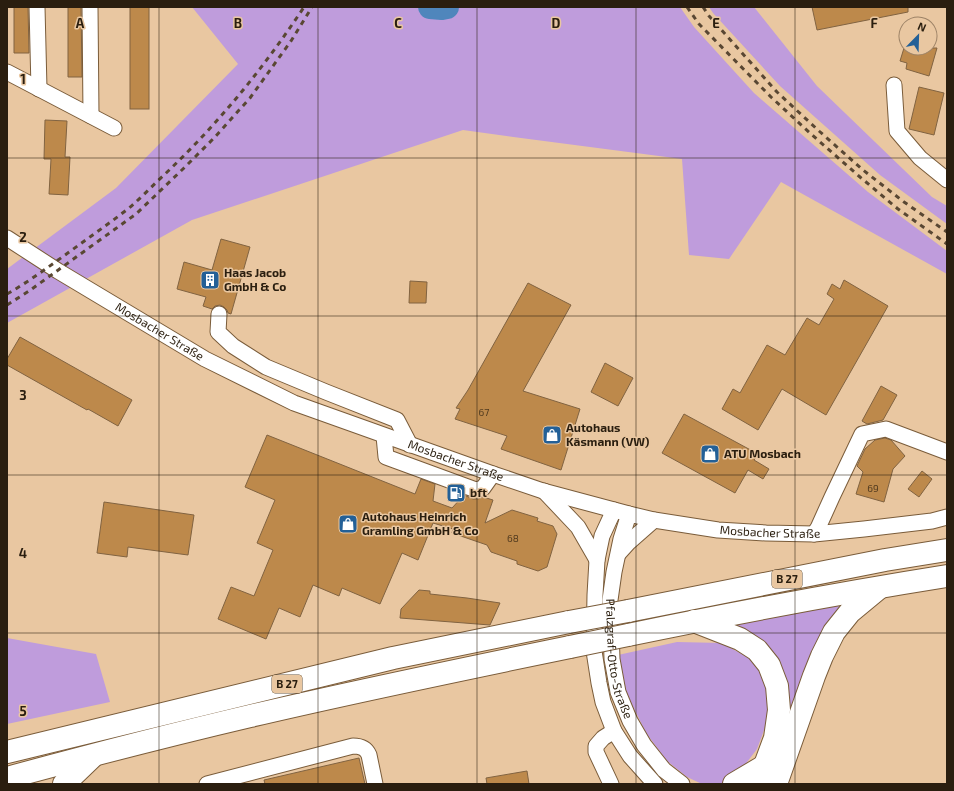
<svg xmlns="http://www.w3.org/2000/svg" width="954" height="791" viewBox="0 0 954 791" font-family="'Exo 2',sans-serif">
<rect width="100%" height="100%" fill="#e9c7a1"/>
<g fill="#bf9cdc">
<path d="M192,7H680L694,27L754,93L868,192L947,251V274L781,182L729,259L689,255L682,159L521,138L463,130L192,220L7,323V269L116,188L238,64Z"/>
<path d="M709,7H754L817,86L932,197L947,206V224L880,175L780,86L713,13Z"/>
<path d="M856,601L775,770L787,699L729,626Z"/>
<path d="M7,638L96,654L110,702L7,724Z"/>
<path d="M677,642L722,643L756,662L770,686V714L757,749L735,778L719,784H702L687,777L667,761L646,733L622,684L618,655Z"/>
</g>
<g fill="none" stroke-linecap="round" stroke-linejoin="round">
<path stroke="#4f86bc" stroke-width="24" d="M430,7L442,8L447,7"/>
</g>
<g fill="#bd894b" stroke="#816341">
<path d="M14,7H28L29,53H14Z"/>
<path d="M68,7H81L82,77H68Z"/>
<rect x="130" y="7" width="19" height="102"/>
<path d="M812,7H908V12L817,30Z"/>
<path d="M904,48H937L929,76L906,69L907,63L900,61Z"/>
<path d="M919,87L944,93L934,135L909,129Z"/>
<path d="M45,120L67,121L65,157H70L68,195L49,194L51,159H44Z"/>
<path d="M221,239L250,247L231,314L228,313L227,310L224,307L220,305L215,306L212,309L203,306L206,297L177,289L184,262L212,270Z"/>
<path d="M844,280L888,306L826,415L782,389L758,430L722,409L733,389L740,393L767,345L785,355L807,318L819,325L834,299L827,294L832,284L840,289Z"/>
<path d="M410,281L427,282L426,303H409Z"/>
<path d="M528,283L571,305L523,391L580,409L561,470L501,449L507,436L455,419L460,409L456,408L468,390Z"/>
<path d="M20,337L132,400L118,426L88,409L87,410L7,365V359Z"/>
<path d="M605,363L633,378L618,406L591,392Z"/>
<path d="M881,386L897,395L883,420L867,424L862,421Z"/>
<path d="M684,414L758,454L754,460L769,469L763,479L748,470L735,493L662,453Z"/>
<path d="M267,435L415,494L421,479L435,484L433,501L452,508L464,495L473,499H478L483,497L493,500L485,523L512,510L538,518L537,521L553,526L557,534L547,567L538,571L517,564V561L491,552L487,545L452,533L453,529L433,523L418,560L402,553L380,604L342,588L339,596L313,585L300,617L279,608L266,639L218,619L231,587L254,596L273,550L257,543L275,500L245,487Z"/>
<path d="M885,438L891,440L905,456L893,469L884,502L856,494L863,472L857,466L865,449L875,440Z"/>
<path d="M922,471L932,479L919,497L908,489Z"/>
<path d="M104,502L194,515L188,555L128,547L127,557L97,553Z"/>
<path d="M419,590L430,591V594L467,598L500,603L490,625L400,618L401,609Z"/>
<path d="M359,758L365,784H265L264,780Z"/>
<path d="M527,771L529,784H487L486,778Z"/>
</g>
<g fill="none" stroke-linecap="round" stroke-linejoin="round">
<g stroke="#7a5c3a" stroke-width="17">
<g id="minor">
<path d="M37,7L39,89"/>
<path d="M90,7L91,116"/>
<path d="M7,72L114,128"/>
<path d="M894,85L897,131L920,158L947,180"/>
<path id="s1" d="M7,238L58,271L205,359L294,403L493,474L543,491L629,514L654,520L718,530L766,533L814,534L864,529L932,521L947,517"/>
<path d="M219,314L218,332L233,346L266,367L326,392L397,420L410,445"/>
<path d="M384,436L386,457L476,490L483,488L493,474"/>
<path d="M544,491L578,527L597,560"/>
<path d="M614,510L602,536L597,560L595,595L594,651L599,683L603,702L614,731L630,756L655,784"/>
<path id="s2" d="M629,514L621,539L614,572L610,600L612,659L618,692L630,721L644,745L664,770L682,784"/>
<path d="M814,534L818,528L832,497L862,434L886,429L947,452"/>
<path d="M619,553L629,542L654,520"/>
<path d="M207,784L353,746C361,746 366,748 369,755L375,784"/>
<path d="M611,784L596,752V746L603,738L614,731"/>
</g>
</g>
<g stroke="#7a5c3a" stroke-width="24">
<g id="highway">
<path d="M628,611L885,560L947,550"/>
<path d="M694,621L740,639L757,650L769,665L777,686L779,710L775,738L758,784"/>
<path d="M628,635C734,613 840,593 947,576"/>
<path d="M7,752L393,658L569,622"/>
<path d="M7,778C88,756 169,735 250,716C356,691 463,669 570,647"/>
<path d="M64,784L92,757"/>
<path d="M734,784L766,765"/>
<path d="M776,784L814,676L822,656L834,632L850,612L879,588"/>
</g>
</g>
<use href="#minor" stroke="#fff" stroke-width="15"/>
<use href="#highway" stroke="#fff" stroke-width="22"/>
<g stroke="#594733" stroke-width="3" stroke-dasharray="5 5" stroke-linecap="butt">
<path d="M687,7L699,24L771,97L811,134L860,177L898,209L947,244"/>
<path d="M703,7L709,16L777,92L819,131L863,170L904,202L947,232"/>
<path d="M7,294C30,281 51,265 72,250C91,236 110,223 129,208C141,198 152,186 164,175C218,124 263,69 304,7"/>
<path d="M7,305L29,291L136,214L184,168L214,138L250,98L291,41L312,7"/>
</g>
<g stroke="#7a5c3a" stroke-width="24" stroke-linecap="butt">
<g id="highway-bridge">
<path d="M569,622L628,611"/>
<path d="M570,647L628,635"/>
</g>
</g>
<use href="#highway-bridge" stroke="#fff" stroke-width="22"/>
</g>
<path fill="none" stroke="#2a1e0f" stroke-width="1" stroke-opacity="0.55" d="M159,7V784M318,7V784M477,7V784M636,7V784M795,7V784M7,158H947M7,316H947M7,475H947M7,633H947"/>
<defs>
<g id="building-square" transform="scale(1)"><rect x="-9" y="-9" width="18" height="18" rx="4" fill="#236097" stroke="#e9c7a1"/><path d="M-4-6H4V6H1V3H-1V6H-4ZM-2.5-4.3h1.7v1.8h-1.7ZM.8-4.3h1.7v1.8H.8ZM-2.5-1h1.7V.8h-1.7ZM.8-1h1.7V.8H.8Z" fill="#fff"/></g>
<g id="shop-square" transform="scale(1)"><rect x="-9" y="-9" width="18" height="18" rx="4" fill="#236097" stroke="#e9c7a1"/><path d="M-5-2.5h2.3a2.7 3.5 0 0 1 5.4 0H5L5.5 6h-11ZM-1.5-2.5h3a1.5 2.3 0 0 0-3 0Z" fill="#fff"/></g>
<g id="fuel-square" transform="scale(1)"><rect x="-9" y="-9" width="18" height="18" rx="4" fill="#236097" stroke="#e9c7a1"/><path d="M-5.5-6h7V0h2V4h1.3V-2.5L3-4.5l.8-.8L6-3V5H2.5V1h-1V6h-7ZM-4.2-4.7v3.2H.2V-4.7Z" fill="#fff"/></g>
</defs>
<g fill-rule="evenodd">
<use href="#building-square" x="210" y="280"/>
<use href="#shop-square" x="552" y="435"/>
<use href="#shop-square" x="710" y="454"/>
<use href="#fuel-square" x="456" y="493"/>
<use href="#shop-square" x="348" y="524"/>
</g>
<g text-anchor="middle" stroke-width="3" stroke-linejoin="round" paint-order="stroke">
<g font-size="10" fill="#4f391e">
<text x="484" y="416">67</text>
<text x="873" y="492">69</text>
<text x="513" y="542">68</text>
</g>
<g fill="#e9c7a1" stroke="#63513b" stroke-width="1">
<rect x="772" y="570" width="30" height="18" rx="3"/>
<rect x="272" y="675" width="30" height="18" rx="3"/>
</g>
<g font-size="11" font-weight="bold" fill="#2a1e0f">
<text x="787" y="583">B 27</text>
<text x="287" y="688">B 27</text>
</g>
<g font-size="12" font-weight="bold" fill="#2a1e0f" stroke="#e9c7a1" text-anchor="start">
<text x="224" y="277">Haas Jacob<tspan x="224" dy="14">GmbH &amp; Co</tspan></text>
<text x="566" y="432">Autohaus<tspan x="566" dy="14">Käsmann (VW)</tspan></text>
<text x="724" y="458">ATU Mosbach</text>
<text x="470" y="497">bft</text>
<text x="362" y="521">Autohaus Heinrich<tspan x="362" dy="14">Gramling GmbH &amp; Co</tspan></text>
</g>
<g font-size="12" fill="#2a1e0f" stroke="#e9c7a1">
<text dy="4" stroke="none"><textPath href="#s1" startOffset="179">Mosbacher Straße</textPath></text>
<text dy="4" stroke="none"><textPath href="#s1" startOffset="503">Mosbacher Straße</textPath></text>
<text dy="4" stroke="none"><textPath href="#s1" startOffset="827">Mosbacher Straße</textPath></text>
<text dy="4" stroke="none"><textPath href="#s2" startOffset="148">Pfalzgraf-Otto-Straße</textPath></text>
</g>
</g>
<g font-size="13" text-anchor="middle" font-weight="bold" fill="#2a1e0f" stroke="#e9c7a1" stroke-width="3" stroke-linejoin="round" paint-order="stroke">
<text x="80" y="28">A</text>
<text x="238" y="28">B</text>
<text x="398" y="28">C</text>
<text x="556" y="28">D</text>
<text x="716" y="28">E</text>
<text x="874" y="28">F</text>
<text x="23" y="84">1</text>
<text x="23" y="242">2</text>
<text x="23" y="400">3</text>
<text x="23" y="558">4</text>
<text x="23" y="716">5</text>
</g>
<rect width="954" height="791" fill="none" stroke="#2a1e0f" stroke-width="16"/>
<g transform="translate(918 36) rotate(23)"><circle r="19" fill="#e9c7a1" stroke="#9d8367"/>
<path d="M0-3L7 15L0 10L-7 15Z" fill="#236097"/>
<text y="-6" font-size="11" font-weight="bold" text-anchor="middle" fill="#2a1e0f">N</text>
</g>
</svg>
